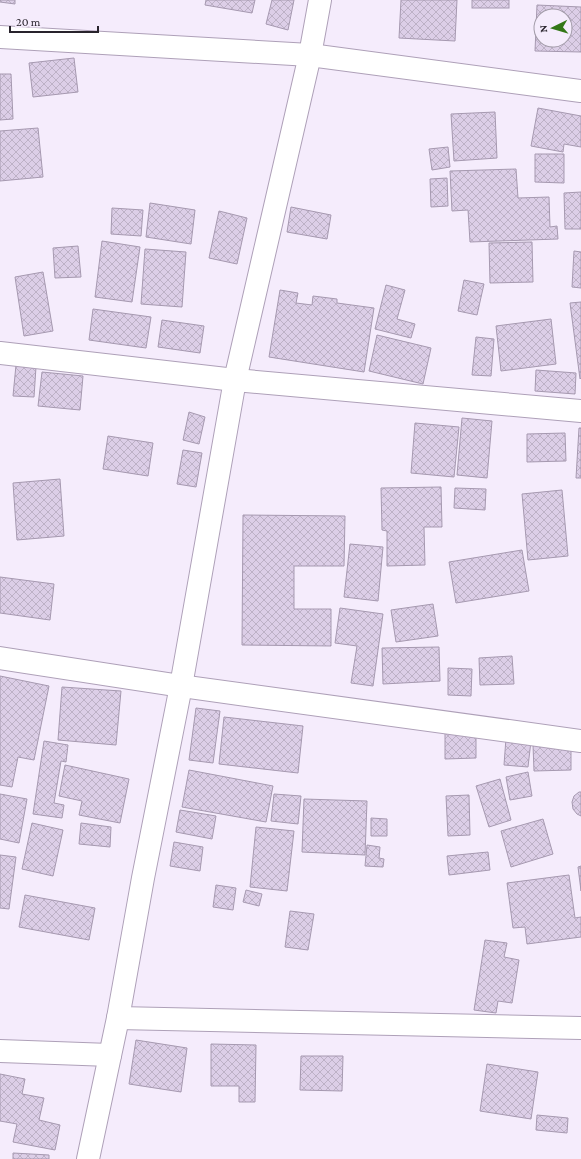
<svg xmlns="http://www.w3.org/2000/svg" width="581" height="1159" viewBox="0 0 581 1159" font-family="'Crimson Pro',serif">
<defs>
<pattern id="building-cross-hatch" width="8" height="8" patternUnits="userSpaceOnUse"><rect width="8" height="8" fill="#dccee7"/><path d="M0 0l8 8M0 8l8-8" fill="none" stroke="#bdb1c6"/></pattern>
</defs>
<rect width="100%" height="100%" fill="#f5ecfc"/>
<g fill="url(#building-cross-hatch)" stroke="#a699b0" fill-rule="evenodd">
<path d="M0,0H15V4L0,2Z"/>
<path d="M206,0H255L252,13L205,5Z"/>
<path d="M272,0H294L288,30L266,24Z"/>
<path d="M401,0H457L455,41L399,38Z"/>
<rect x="472" y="0" width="37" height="8"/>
<path d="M537,5L581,7V52L535,51ZM541,16H565V40H541Z"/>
<path d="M74,58L78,92L33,97L29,63Z"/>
<path d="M0,74H11L13,119L0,120Z"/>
<path d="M538,108L581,116V147L564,144L563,152L531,146Z"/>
<path d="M495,112L497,158L454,161L451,114Z"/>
<path d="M38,128L43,177L0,181V131Z"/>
<path d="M448,147L450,167L432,170L429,149Z"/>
<path d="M535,154H564V183L535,182Z"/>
<path d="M516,169L518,198L549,197L550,227L557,226L558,239L470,242L468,210L452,211L450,171Z"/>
<path d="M447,178L448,206L431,207L430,179Z"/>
<path d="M581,192V229H565L564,193Z"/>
<path d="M150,203L195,210L191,244L146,237Z"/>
<path d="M291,207L331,215L327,239L287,232Z"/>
<path d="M112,208L143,210L141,236L111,234Z"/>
<path d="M219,211L247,218L237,264L209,258Z"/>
<path d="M102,241L140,247L132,302L95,297Z"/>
<path d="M532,242L533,282L490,283L489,243Z"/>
<path d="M78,246L81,277L55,278L53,248Z"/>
<path d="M145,249L186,252L182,307L141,304Z"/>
<path d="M574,251L581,252V288L572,287Z"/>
<path d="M43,272L53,331L24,336L15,277Z"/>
<path d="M464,280L484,284L477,315L458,311Z"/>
<path d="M386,285L405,290L397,319L415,324L411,338L375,329Z"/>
<path d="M280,290L298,293L296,303L312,305L313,296L337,299V303L374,308L364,372L269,357Z"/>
<path d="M581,302V378L580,379L570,303Z"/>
<path d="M93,309L151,317L146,348L89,340Z"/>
<path d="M551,319L556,364L501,371L496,326Z"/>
<path d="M162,320L204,326L200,353L158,347Z"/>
<path d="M377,335L431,348L423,384L369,371Z"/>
<path d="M476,337L494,339L491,376L472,375Z"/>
<path d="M16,365L36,367L34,397L13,396Z"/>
<path d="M536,370L576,373L575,394L535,391Z"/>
<path d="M42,372L83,376L80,410L38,406Z"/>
<path d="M189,412L205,417L199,444L183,440Z"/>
<path d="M462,418L492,421L487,478L457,475Z"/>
<path d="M415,423L459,427L454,477L411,473Z"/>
<path d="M579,428H581V478H576Z"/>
<path d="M565,433L566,461L527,462V434Z"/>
<path d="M108,436L153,443L148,476L103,469Z"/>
<path d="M183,450L202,453L196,487L177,484Z"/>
<path d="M60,479L64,536L17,540L13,483Z"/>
<path d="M441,487L442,527H424L425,565L387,566V531L382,530L381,488Z"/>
<path d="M455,488L486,489L485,510L454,508Z"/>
<path d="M562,490L568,556L528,560L522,494Z"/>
<path d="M243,515L345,516L344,566H294V609H331V646L242,645Z"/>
<path d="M350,544L383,547L378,601L344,597Z"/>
<path d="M522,550L529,591L456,603L449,562Z"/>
<path d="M0,577L54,584L50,620L0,613Z"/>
<path d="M433,604L438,636L396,642L391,610Z"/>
<path d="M340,608L383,614L373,686L351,683L357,646L335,643Z"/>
<path d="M439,647L440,681L383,684L382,648Z"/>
<path d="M512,656L514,684L480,685L479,658Z"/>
<path d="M448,668L472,669L471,696L448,695Z"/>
<path d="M0,676L49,686L34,760L18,757L12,787L0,785Z"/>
<path d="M62,687L121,691L116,745L58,740Z"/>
<path d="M196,708L220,711L213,763L189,760Z"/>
<path d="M224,717L303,726L298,773L219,764Z"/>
<path d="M445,731H476V758L445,759Z"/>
<path d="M506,738L531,741L528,767L504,765Z"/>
<path d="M44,741L68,745L66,762L61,761L54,803L64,805L62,818L33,814Z"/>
<path d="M571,744V770L534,771L533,745Z"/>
<path d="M65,765L129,779L120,823L79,815L82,801L59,796Z"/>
<path d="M189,770L273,786L266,822L182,807Z"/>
<path d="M528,772L532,796L510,800L506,777Z"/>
<path d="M500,779L511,820L489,827L476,786Z"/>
<path d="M579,792H581V816L577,814L573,809L572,802L574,796Z"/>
<path d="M0,794L27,799L19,843L0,839Z"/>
<path d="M274,794L301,796L298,824L271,821Z"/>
<path d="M469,795L470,835L448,836L446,796Z"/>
<path d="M304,799L367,801L365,855L302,852Z"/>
<path d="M180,810L216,816L212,839L176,832Z"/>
<path d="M371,818L387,819V836H371Z"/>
<path d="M543,819L553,854L511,867L501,831Z"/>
<path d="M32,823L63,830L53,876L22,869Z"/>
<path d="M81,823L111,827L110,847L79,844Z"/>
<path d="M256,827L294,831L287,891L250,887Z"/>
<path d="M174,842L203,847L200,871L170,866Z"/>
<path d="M367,845L380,847L379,858L384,859L383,867L365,866Z"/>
<path d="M488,852L490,870L449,875L447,856Z"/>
<path d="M0,855L16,857L9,909L0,908Z"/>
<path d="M581,866V891L578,867Z"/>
<path d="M569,875L575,918L581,917V937L527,944L525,927L513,928L507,883Z"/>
<path d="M216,885L236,888L233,910L213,907Z"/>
<path d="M246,890L262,894L259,906L243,902Z"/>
<path d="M25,895L95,908L89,940L19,927Z"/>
<path d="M290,911L314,914L308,950L285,947Z"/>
<path d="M485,940L507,943L504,957L519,960L512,1003L498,1001L496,1013L474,1010Z"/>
<path d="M136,1040L187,1048L181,1092L129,1084Z"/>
<path d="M211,1044L256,1045L255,1102H239V1086H211Z"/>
<path d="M301,1056H343L342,1091L300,1090Z"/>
<path d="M487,1064L538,1072L531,1119L480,1111Z"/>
<path d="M0,1074L25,1079L22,1094L44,1098L39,1120L60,1125L55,1150L13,1142L17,1124L0,1121Z"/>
<path d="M537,1115L568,1118L567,1133L536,1130Z"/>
<path d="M13,1153L49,1155V1159H13Z"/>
</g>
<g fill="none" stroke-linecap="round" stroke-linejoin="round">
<g stroke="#aea0b8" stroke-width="24">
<g id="minor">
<path d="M0,37L310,55L581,91"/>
<path d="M0,353L235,380L581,411"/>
<path d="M0,658L181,686L581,741"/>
<path d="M118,1018L581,1028"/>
<path d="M0,1051L110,1055"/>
<path d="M88,1159L118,1018L143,878L181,686L235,380L310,55L320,0"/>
</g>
</g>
<use href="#minor" stroke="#fff" stroke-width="22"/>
</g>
<g transform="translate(553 28) rotate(265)"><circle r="19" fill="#f5ecfc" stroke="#a39ca9"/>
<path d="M0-3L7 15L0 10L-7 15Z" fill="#337717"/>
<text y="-6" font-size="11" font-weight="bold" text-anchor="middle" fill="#28232c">N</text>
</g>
<path d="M10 26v6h88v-6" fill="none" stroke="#28232c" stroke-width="2"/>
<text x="16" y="26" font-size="12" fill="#28232c" stroke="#f5ecfc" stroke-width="3" paint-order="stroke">20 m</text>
</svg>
